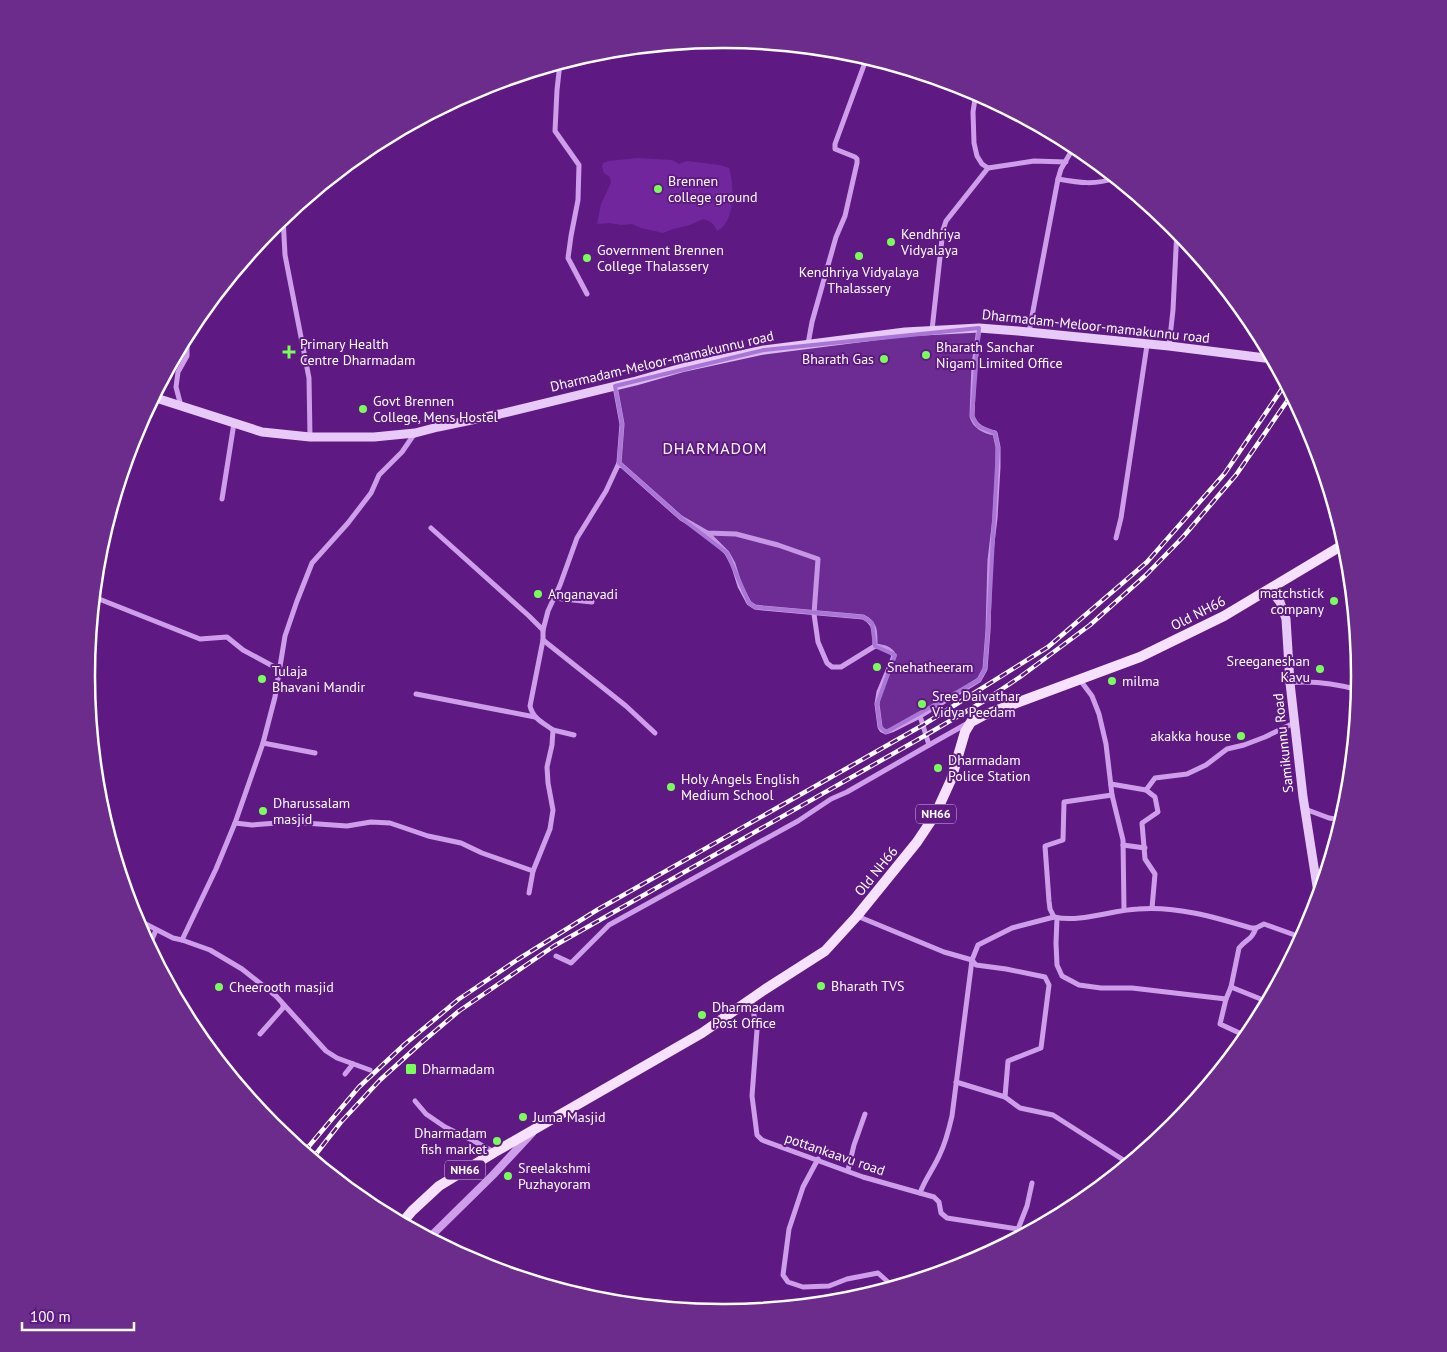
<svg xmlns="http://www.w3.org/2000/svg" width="1447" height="1352" viewBox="0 0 1447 1352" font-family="'PT Sans',sans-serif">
<rect width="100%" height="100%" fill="#5e1a82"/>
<path fill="#72269d" d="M637,158L672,160L679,164L687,161L720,165L729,168C734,185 736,222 717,231C714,223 710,221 703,219L690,225L673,229L663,233L641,228L632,224L621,225L610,223L597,224L601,204L611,183L610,177L604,173L602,167L603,163L609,161Z"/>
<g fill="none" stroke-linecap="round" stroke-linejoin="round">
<g stroke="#cf9eeb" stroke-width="5">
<path d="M560,63L557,90L555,131L579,165L578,200L571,236L568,258L587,294"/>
<path d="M976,92L973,112L974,143L977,156L982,164L988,168"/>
<path d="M1058,179C1080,183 1095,185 1116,178"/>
<path d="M283,217L285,255L309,378L310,437"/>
<path d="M932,330L943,230L946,221L988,168L1034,161L1066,162"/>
<path d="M1029,332L1058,179L1061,169L1075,145"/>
<path d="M1261,336L1269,359"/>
<path d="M808,344L812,322L836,237L845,216L857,163V159L855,157L835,149V144L867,57"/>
<path d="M1169,346L1173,310L1177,229"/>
<path d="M615,386L622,424L619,463"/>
<path d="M181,406L176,387L178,372L187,356V334"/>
<path d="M222,499L234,423"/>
<path d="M431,528L529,616L543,630"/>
<path d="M707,533L727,553L733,564L740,586L749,603L755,607L763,608L863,617C876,623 875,633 875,646"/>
<path d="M1116,538L1121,518L1147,345"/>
<path d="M94,597L200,639L227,637L243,650L280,670"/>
<path d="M554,598L592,602"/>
<path d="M543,640L626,706L655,733"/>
<path d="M1080,680L1092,696L1099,714L1106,744L1112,795L1123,840L1124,910"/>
<path d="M1290,683C1314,680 1336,684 1359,690"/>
<path d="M416,694L535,717"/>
<path d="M968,723L929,745L920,716L979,680L985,669L988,630L990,560L995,518L998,467V447L995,433C984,431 975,427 972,416L974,365L979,328"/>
<path d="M553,730L574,735"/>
<path d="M263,743L315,753"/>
<path d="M1111,784L1146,790"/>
<path d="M1305,809L1329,818L1342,820"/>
<path d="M235,823L252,825L290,822L347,826L371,822L390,823L428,836L461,843L482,853L533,871"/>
<path d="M1123,845L1145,848"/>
<path d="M529,893L533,871L550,829L553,810L548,783L547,767L552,745L553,730C544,723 533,719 530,706L543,640V630L548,611L560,585L577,538L606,491L619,463L681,518L707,533L736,534L778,545L818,559L814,614L818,642L827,663L832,667H841L875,646C883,647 890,648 894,656L879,692L877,704L880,727L882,730L886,732L892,730L920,716"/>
<path d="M1152,908L1155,874L1145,859L1142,823L1158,812L1155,797L1146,790L1155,778L1187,774L1206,765L1227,749L1244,745L1265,737L1294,723"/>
<path d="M857,916L944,952L972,960L978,945L1012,928L1054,917C1081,923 1111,910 1138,909C1177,906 1214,917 1251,928H1256"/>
<path d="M1054,917L1050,909L1049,901L1045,846L1063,840L1064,802L1112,795"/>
<path d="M134,918L173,938L182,940L210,950L242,969L276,996L326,1051L337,1058L370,1070"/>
<path d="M1057,918L1056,943L1057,965L1062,976L1079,985L1101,988H1132L1226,999"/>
<path d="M182,940L216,869L235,823L263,743L275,697L285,636L297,601L312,563L348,523L371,493L379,475L402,452L415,433"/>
<path d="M151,942L156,930"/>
<path d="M556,956L571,963L609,925L798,821L831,799L847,792L929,745"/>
<path d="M1231,987L1268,1002"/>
<path d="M751,1000L757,1030L752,1096L757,1135L762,1140L863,1177L934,1197L939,1202L941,1213L947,1218L1018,1229L1029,1232"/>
<path d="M260,1034L283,1008V1004"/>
<path d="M1248,1037L1220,1024L1226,999L1231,987L1239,948C1247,938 1251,941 1256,928L1264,924L1303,938"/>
<path d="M345,1074L353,1064"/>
<path d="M956,1082L1005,1097L1008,1061L1041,1048L1049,985L1045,977L1006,969L976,965L972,960"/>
<path d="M1005,1097L1020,1108L1053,1115L1125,1161L1124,1168"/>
<path d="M415,1101L426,1114L445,1127L472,1140L494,1152"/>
<path d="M818,1159L803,1187L789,1229L783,1275L788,1282L803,1287L829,1286L847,1279L878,1273L887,1281L890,1288"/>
<path d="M848,1170L854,1145L865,1114"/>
<path d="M920,1193C925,1179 934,1168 940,1154C946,1142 949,1129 952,1116L972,960"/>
<path d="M1018,1229L1027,1206L1032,1183"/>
</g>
<path stroke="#cf9eeb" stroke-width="8" d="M429,1238L493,1175L532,1133"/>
<g stroke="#e8caf8" stroke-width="9">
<path d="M153,397L262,432L310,437H374L415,433L438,427L500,414L636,381L685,367L764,350L905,332L979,328L1018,331L1169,346L1273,359"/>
<path d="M1270,589L1280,602L1286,619L1290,683L1303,797L1319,899"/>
</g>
<path stroke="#f6e2ff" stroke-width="10" d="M402,1223L412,1211L439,1186L495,1152L702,1033L764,990L825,951L857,916L917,842L935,815L951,780L965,732L971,722L984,715L1140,657L1224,616L1346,543"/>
<g stroke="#fff" stroke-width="4.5">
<g id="rail">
<path d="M304,1152L359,1087L405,1044L459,999L517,960L597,910L923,725L1048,647L1147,562L1225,473L1286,383"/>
<path d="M312,1159L341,1122L380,1080L421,1043L459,1011L554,946L926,735L984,701L1020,677L1090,625L1146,575L1183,537L1236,475L1292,394"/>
</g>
</g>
<use href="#rail" stroke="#5e1a82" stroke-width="2.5" stroke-dasharray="8" stroke-linecap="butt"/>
</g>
<path fill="#a976d5" fill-opacity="0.2" stroke="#a976d5" stroke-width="4" stroke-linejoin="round" d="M979,328L972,416L978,426L995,433L998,447L988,630L985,669L979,680L886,732L880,727L877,704L895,655L875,646L872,623L863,617L755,607L749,603L727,553L681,518L619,463L622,424L615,386L764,350Z"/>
<g fill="#7afd5a" stroke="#5e1a82" stroke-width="2">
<circle cx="658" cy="189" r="5"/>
<circle cx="891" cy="242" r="5"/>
<circle cx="859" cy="256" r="5"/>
<circle cx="587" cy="258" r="5"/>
<path d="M286.5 344.5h5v5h5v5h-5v5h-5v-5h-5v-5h5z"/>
<circle cx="926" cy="355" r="5"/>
<circle cx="884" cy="359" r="5"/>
<circle cx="363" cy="409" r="5"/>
<circle cx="538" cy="594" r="5"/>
<circle cx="1334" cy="601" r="5"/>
<circle cx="877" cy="667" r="5"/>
<circle cx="1320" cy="669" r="5"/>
<circle cx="262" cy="679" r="5"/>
<circle cx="1112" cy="681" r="5"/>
<circle cx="922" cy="704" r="5"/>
<circle cx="1241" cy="736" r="5"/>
<circle cx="938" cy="768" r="5"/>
<circle cx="671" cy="787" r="5"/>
<circle cx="263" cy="811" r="5"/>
<circle cx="821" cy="986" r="5"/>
<circle cx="219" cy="987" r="5"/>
<circle cx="702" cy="1015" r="5"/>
<rect x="405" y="1063" width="12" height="12" rx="2.5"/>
<circle cx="523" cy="1117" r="5"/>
<circle cx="497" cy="1141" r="5"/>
<circle cx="508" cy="1176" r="5"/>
</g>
<g text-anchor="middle" stroke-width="4" stroke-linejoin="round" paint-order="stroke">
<g fill="#5e1a82" stroke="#cfbada" stroke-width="1">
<rect x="916" y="804.5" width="40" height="19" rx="4"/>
<rect x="445" y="1160.5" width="40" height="19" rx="4"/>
</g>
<g font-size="12" font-weight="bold" fill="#fff">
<text x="936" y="818">NH66</text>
<text x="465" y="1174">NH66</text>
</g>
<g font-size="14" fill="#fff" stroke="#5e1a82" text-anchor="start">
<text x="668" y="186">Brennen<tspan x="668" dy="16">college ground</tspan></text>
<text x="901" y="239">Kendhriya<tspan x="901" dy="16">Vidyalaya</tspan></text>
<text x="597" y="255">Government Brennen<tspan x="597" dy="16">College Thalassery</tspan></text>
<text x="859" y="277" text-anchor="middle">Kendhriya Vidyalaya<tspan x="859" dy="16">Thalassery</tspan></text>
<text x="300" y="349">Primary Health<tspan x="300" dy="16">Centre Dharmadam</tspan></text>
<text x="936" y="352">Bharath Sanchar<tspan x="936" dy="16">Nigam Limited Office</tspan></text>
<text x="874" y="364" text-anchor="end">Bharath Gas</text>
<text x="373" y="406">Govt Brennen<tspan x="373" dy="16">College, Mens Hostel</tspan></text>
<text x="1324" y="598" text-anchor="end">matchstick<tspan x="1324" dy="16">company</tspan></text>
<text x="548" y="599">Anganavadi</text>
<text x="1310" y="666" text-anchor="end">Sreeganeshan<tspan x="1310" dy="16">Kavu</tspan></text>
<text x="887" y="672">Snehatheeram</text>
<text x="272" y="676">Tulaja<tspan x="272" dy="16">Bhavani Mandir</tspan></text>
<text x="1122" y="686">milma</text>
<text x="932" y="701">Sree Daivathar<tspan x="932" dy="16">Vidya Peedam</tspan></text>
<text x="1231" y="741" text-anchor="end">akakka house</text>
<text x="948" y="765">Dharmadam<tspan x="948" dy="16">Police Station</tspan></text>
<text x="681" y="784">Holy Angels English<tspan x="681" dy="16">Medium School</tspan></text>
<text x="273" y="808">Dharussalam<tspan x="273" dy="16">masjid</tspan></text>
<text x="831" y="991">Bharath TVS</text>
<text x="229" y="992">Cheerooth masjid</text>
<text x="712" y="1012">Dharmadam<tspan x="712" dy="16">Post Office</tspan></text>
<text x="422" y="1074">Dharmadam</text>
<text x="533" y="1122">Juma Masjid</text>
<text x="487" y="1138" text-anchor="end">Dharmadam<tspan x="487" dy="16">fish market</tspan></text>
<text x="518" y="1173">Sreelakshmi<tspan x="518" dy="16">Puzhayoram</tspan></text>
</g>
<g font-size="14" fill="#fff" stroke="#5e1a82">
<text transform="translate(1096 326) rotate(6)" y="5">Dharmadam-Meloor-mamakunnu road</text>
<text transform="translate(662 361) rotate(-13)" y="5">Dharmadam-Meloor-mamakunnu road</text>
<text transform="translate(1198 613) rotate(-27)" y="5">Old NH66</text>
<text transform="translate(1283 743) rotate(-96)" y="5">Samikunnu Road</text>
<text transform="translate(876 871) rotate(-51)" y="5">Old NH66</text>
<text transform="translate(835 1154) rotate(19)" y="5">pottankaavu road</text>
</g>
<g font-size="16" letter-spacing="1" fill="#fff" stroke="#5e1a82">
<text x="715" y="454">DHARMADOM</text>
</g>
</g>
<path d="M0 0H1447V1352H0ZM95 676a628 628 0 1 1 1256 0a628 628 0 1 1-1256 0Z" fill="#6b2c8c" fill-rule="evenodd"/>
<path fill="none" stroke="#fff" stroke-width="2.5" d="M95 676a628 628 0 1 1 1256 0a628 628 0 1 1-1256 0Z"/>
<path d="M22 1322v8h112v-8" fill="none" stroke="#ffffff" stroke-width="2.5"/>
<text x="30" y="1322" font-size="15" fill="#ffffff" stroke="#5e1a82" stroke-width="4" paint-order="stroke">100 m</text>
</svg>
